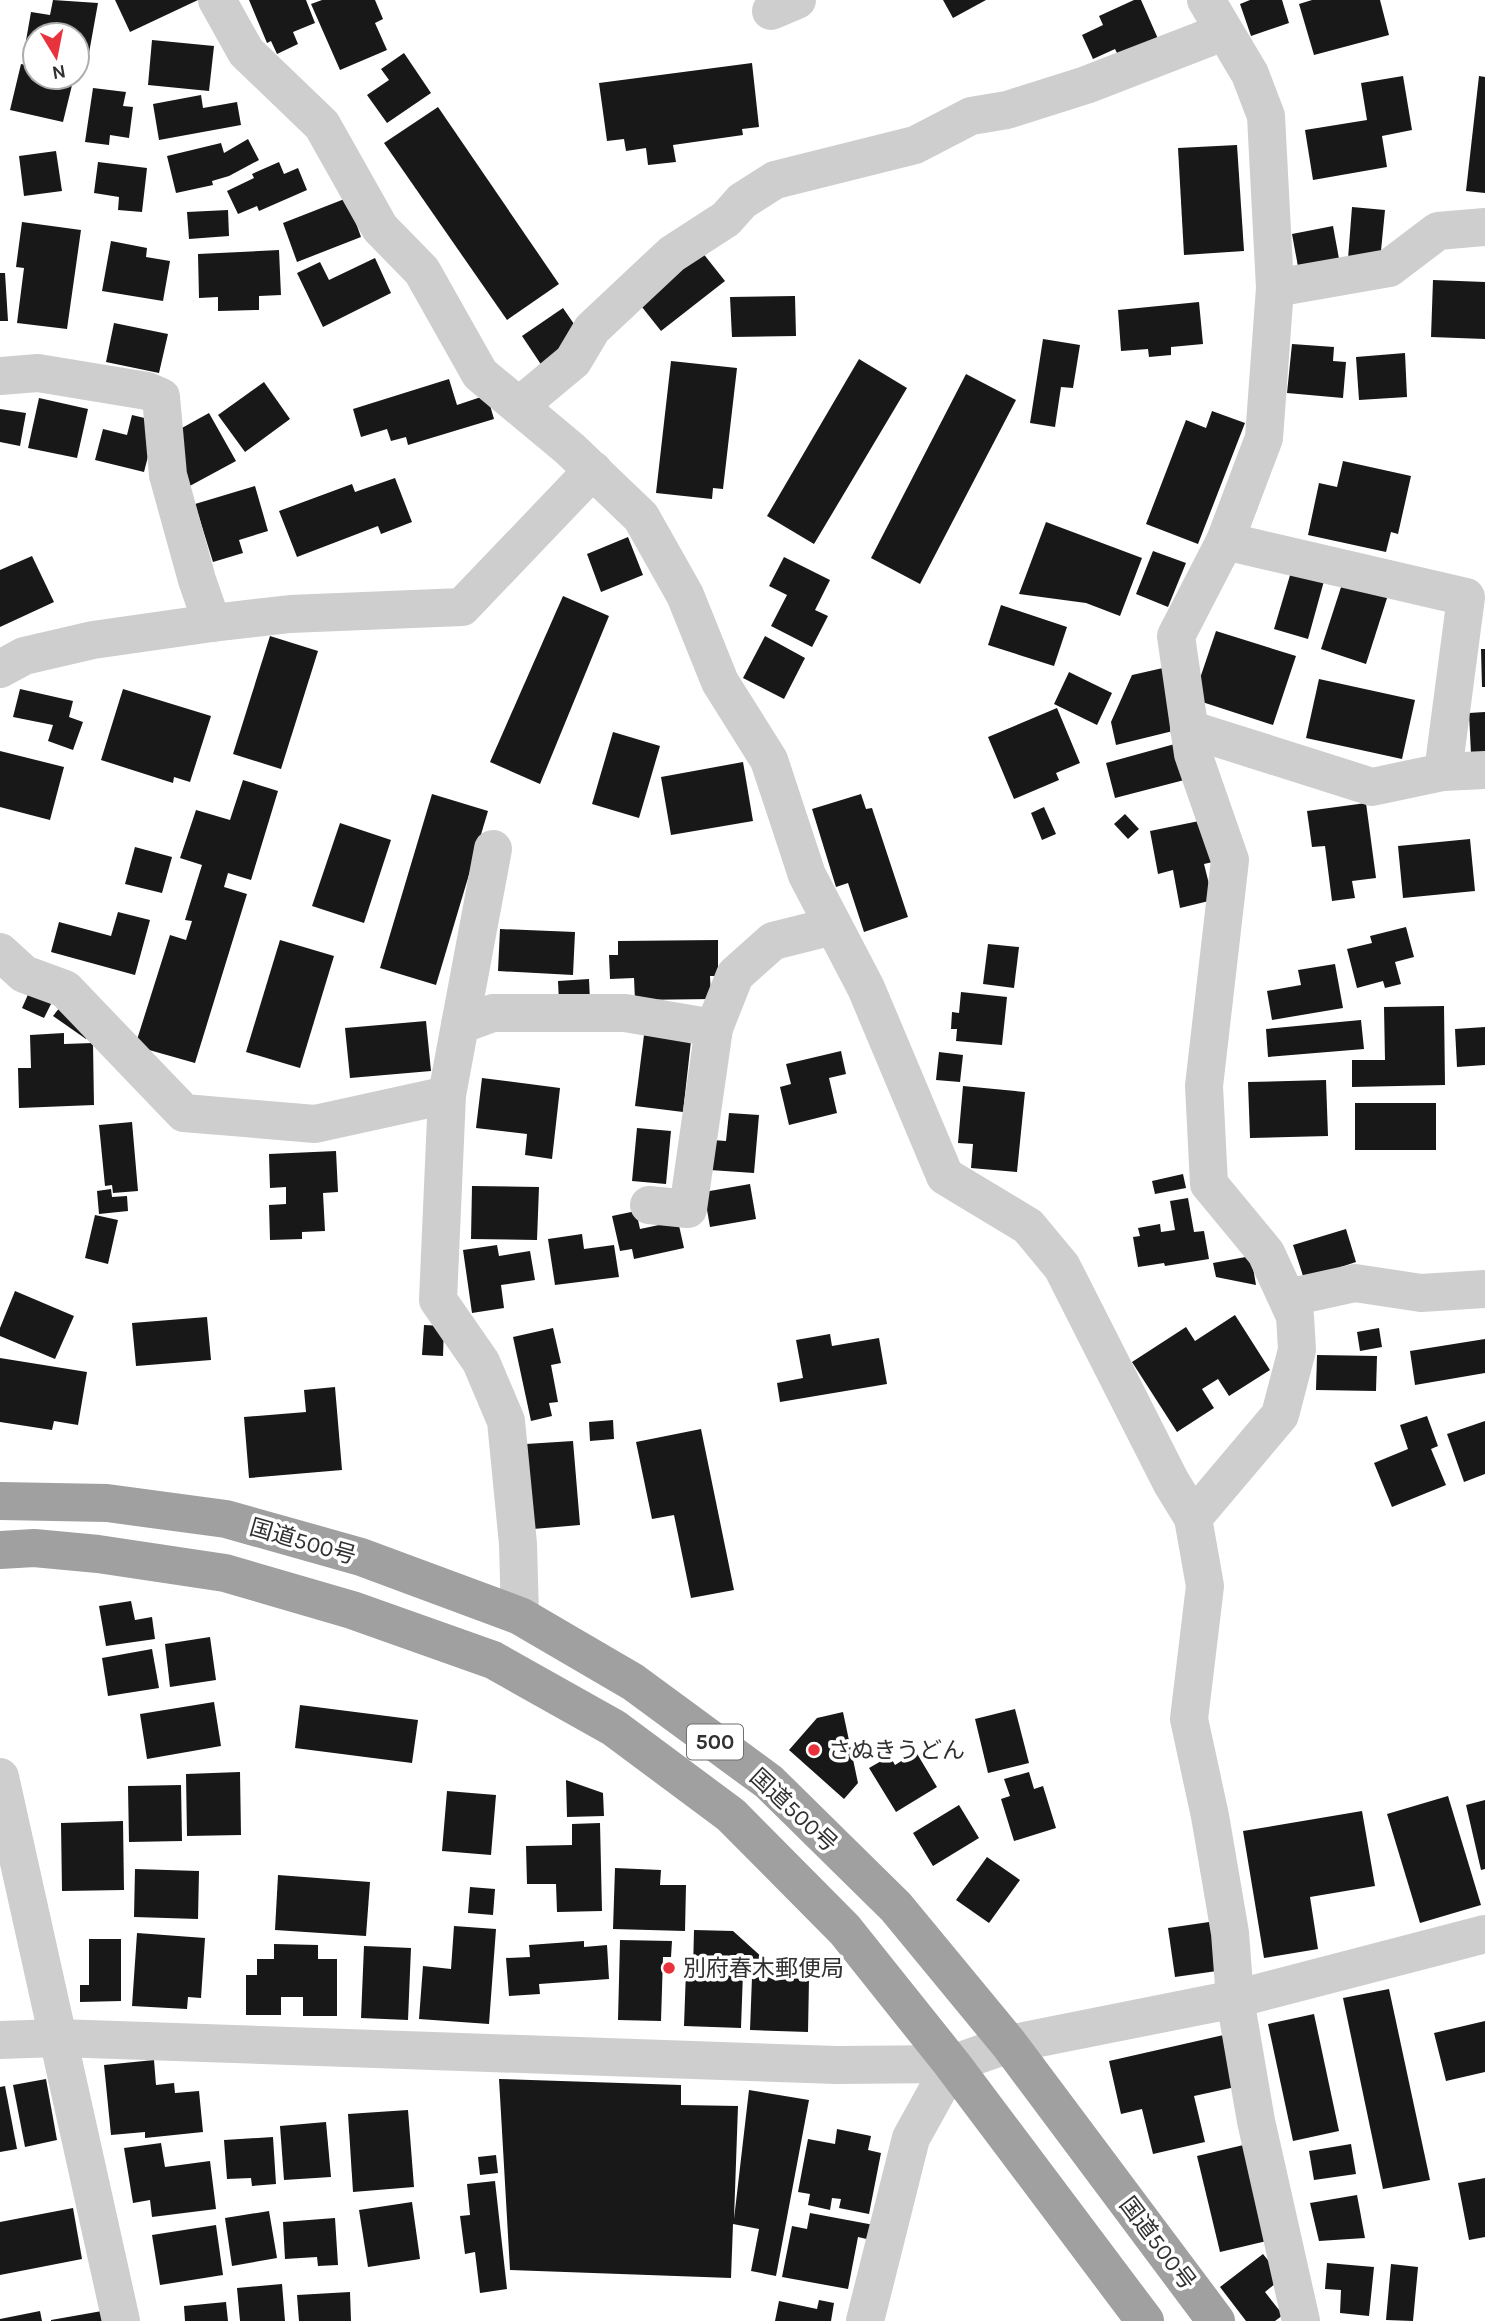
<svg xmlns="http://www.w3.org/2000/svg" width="1485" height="2321" viewBox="0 0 1485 2321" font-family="Karla,'Noto Sans JP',sans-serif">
<rect width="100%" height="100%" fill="#fff"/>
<g fill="#181818">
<path d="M53,0L98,3L89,53L77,51V35H35V54L24,52L31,12L50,15Z"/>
<path d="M115,0H198L130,32Z"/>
<path d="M249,0H306L315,23L293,32L298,44L277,54L271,41L267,43Z"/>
<path d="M322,0H375L383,19L375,23L387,50L340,70L311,4Z"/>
<path d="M943,0H986L953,18Z"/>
<path d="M1134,0H1141L1159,41L1120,59L1115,49L1093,59L1082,35L1103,25L1099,16Z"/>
<path d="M1250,0H1282L1289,23L1251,36L1240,4Z"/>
<path d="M1312,0H1380L1389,35L1314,55L1299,4Z"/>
<path d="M152,40L214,46L209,91L148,85Z"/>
<path d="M404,53L431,93L387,123L367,95L389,80L381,69Z"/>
<path d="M752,63L759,127L742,129L743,135L673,145L676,162L648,165L646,148L626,151L624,139L607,141L599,83Z"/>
<path d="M21,64L35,67V77H74L63,122L10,110Z"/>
<path d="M1403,76L1412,130L1382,136L1387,167L1313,180L1305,130L1367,120L1361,83Z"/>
<path d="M1479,76L1485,77V193L1466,191Z"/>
<path d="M93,88L126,92L123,106L133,107L129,138L110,135L109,145L85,142Z"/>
<path d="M201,95L203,108L237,102L241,125L159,140L153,104Z"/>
<path d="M438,107L559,284L507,320L384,143Z"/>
<path d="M248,139L259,160L229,176L212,181L213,185L176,193L167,156L221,143L224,153Z"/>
<path d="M1237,145L1244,251L1184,255L1178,148Z"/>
<path d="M56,151L62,191L24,196L19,156Z"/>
<path d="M98,162L147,168L142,212L118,210L119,197L94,193Z"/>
<path d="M279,162L284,174L298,168L307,190L259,211L257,206L238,214L227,191L254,178L252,174Z"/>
<path d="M347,198L361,237L297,262L283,223Z"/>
<path d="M1352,207L1385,210L1380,261L1348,259Z"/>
<path d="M228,210L229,236L189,239L187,212Z"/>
<path d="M22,222L81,230L67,329L17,323L24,268L16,267Z"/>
<path d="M1333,226L1340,264L1299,272L1292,234Z"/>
<path d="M111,241L147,248L146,257L170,261L163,301L102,291Z"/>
<path d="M279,250L281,295L259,296V310L218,311V297L199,298L198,254Z"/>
<path d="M702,252L725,281L661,331L638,302Z"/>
<path d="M375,258L391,293L323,327L297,273L320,262L329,280Z"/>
<path d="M0,273H5L8,321H0Z"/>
<path d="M1433,280L1485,282V339L1431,337Z"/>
<path d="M795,296L796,336L732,337L730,297Z"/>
<path d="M1199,302L1203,344L1171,347V355L1149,357L1148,349L1121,351L1118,310Z"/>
<path d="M563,308L583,337L546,372L522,336Z"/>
<path d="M114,323L168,334L159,373L106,362Z"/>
<path d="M1043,339L1080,345L1073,388L1061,387L1055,427L1030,423Z"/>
<path d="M1292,344L1334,347L1333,361L1346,362L1343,398L1287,393Z"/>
<path d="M1405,353L1407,397L1359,400L1356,357Z"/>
<path d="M859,359L907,388L814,544L767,516Z"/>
<path d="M671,361L737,368L723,489L713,488L712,499L656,493Z"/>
<path d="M966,374L1016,400L920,584L871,558Z"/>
<path d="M449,379L457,405L487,395L494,419L408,445L406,437L391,441L387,429L361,437L353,409Z"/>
<path d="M264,382L290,419L245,452L218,415Z"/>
<path d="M39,398L88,409L77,458L28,448Z"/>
<path d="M0,409L26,413L20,446L0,442Z"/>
<path d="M1212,411L1245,423L1198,544L1146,524L1186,420L1206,428Z"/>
<path d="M209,413L236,461L186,488L171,434Z"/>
<path d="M132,415L157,421L144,472L95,460L103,429L127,435Z"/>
<path d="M1343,461L1411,476L1398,534L1391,532L1386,552L1308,535L1319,483L1337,487Z"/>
<path d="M395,478L412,522L381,534L378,526L297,557L279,511L352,484L355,492Z"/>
<path d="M255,486L268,531L239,540L243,553L213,562L195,504Z"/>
<path d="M1046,522L1142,558L1120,616L1086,603L1019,594Z"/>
<path d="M628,537L643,575L601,592L587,554Z"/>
<path d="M1153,551L1186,563L1168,607L1136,594Z"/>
<path d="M32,556L54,602L0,627V570Z"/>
<path d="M784,557L830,580L815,610L828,616L812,647L771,626L787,595L769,586Z"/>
<path d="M1291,572L1324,581L1308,639L1274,629Z"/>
<path d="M1343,581L1388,595L1366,664L1321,649Z"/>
<path d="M563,596L609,616L540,784L490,762Z"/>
<path d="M1001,605L1067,627L1054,666L988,645Z"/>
<path d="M1216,631L1296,656L1273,725L1193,699Z"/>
<path d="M270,636L318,651L281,769L233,754Z"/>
<path d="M765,636L805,658L784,699L743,678Z"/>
<path d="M1481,649H1485V687H1482Z"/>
<path d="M1163,668L1177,730L1116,745L1111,722L1132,675Z"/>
<path d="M1069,672L1112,693L1097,725L1054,704Z"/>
<path d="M1319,679L1415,700L1402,759L1306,738Z"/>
<path d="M20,689L73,701L69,717L83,722L73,750L48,741L53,725L13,717Z"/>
<path d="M123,689L211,716L190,782L174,777L173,783L101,760Z"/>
<path d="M1057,708L1080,763L1056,773L1059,780L1014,799L988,737Z"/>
<path d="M1485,712V753L1471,754L1469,713Z"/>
<path d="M613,732L660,746L639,818L592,804Z"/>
<path d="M1182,742L1192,778L1115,798L1106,763Z"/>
<path d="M0,751L64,767L50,820L0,807Z"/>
<path d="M743,762L753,821L671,835L661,777Z"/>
<path d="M243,780L278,791L251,880L228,873L224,887L247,894L195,1063L135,1046L170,935L186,940L192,921L185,920L202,865L180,858L196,810L230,820Z"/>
<path d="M432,794L488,811L436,985L380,968Z"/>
<path d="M861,794L866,809L872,808L908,917L864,932L848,883L836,887L812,809Z"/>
<path d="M1366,803L1376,878L1352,881L1355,898L1332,901L1325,846L1312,847L1307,811Z"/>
<path d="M1044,807L1056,834L1042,840L1031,813Z"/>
<path d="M1125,814L1139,829L1128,839L1114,824Z"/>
<path d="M1209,819L1217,861L1204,864L1213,900L1180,908L1173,870L1158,874L1150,831Z"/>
<path d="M340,823L391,840L364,923L312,906Z"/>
<path d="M1470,839L1475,891L1403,898L1398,846Z"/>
<path d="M135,847L172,857L162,893L125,884Z"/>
<path d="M118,912L150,920L135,975L51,952L59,922L111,936Z"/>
<path d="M1406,927L1414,957L1395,962L1401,984L1385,988L1383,981L1357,988L1347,949L1372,943L1370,936Z"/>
<path d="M500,929L575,932L573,975L498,971Z"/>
<path d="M280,940L334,956L300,1068L246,1052Z"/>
<path d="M718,940V976H710L711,999L635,1000L634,978L610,979L609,955H618V941Z"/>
<path d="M988,944L1019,947L1014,988L983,984Z"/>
<path d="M1335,964L1343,1008L1272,1020L1267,991L1301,985L1298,970Z"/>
<path d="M589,979L590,1001L559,1002L558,981Z"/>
<path d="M30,990L53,1000L44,1018L22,1008Z"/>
<path d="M961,992L1007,997L1002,1045L956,1041L957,1029H951L952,1012L959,1013Z"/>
<path d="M1444,1006L1445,1085L1352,1087V1060H1385L1384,1007Z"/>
<path d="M60,1007L92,1030L86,1039L53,1016Z"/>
<path d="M1361,1020L1364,1049L1268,1057L1266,1029Z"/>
<path d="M426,1021L431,1071L350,1078L345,1028Z"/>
<path d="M1485,1027V1065L1457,1067L1455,1029Z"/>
<path d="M64,1033V1044L93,1043L94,1105L19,1108L18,1068H31L30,1035Z"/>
<path d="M644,1035L691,1041L683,1112L635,1106Z"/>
<path d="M841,1051L846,1074L829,1078L837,1113L789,1125L780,1087L791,1084L786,1064Z"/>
<path d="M939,1052L963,1055L960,1082L936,1080Z"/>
<path d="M482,1078L560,1088L552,1159L525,1155L527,1134L476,1128Z"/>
<path d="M1326,1080L1328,1136L1250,1138L1248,1082Z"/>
<path d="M963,1086L1025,1092L1017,1172L971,1168L973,1144L958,1143Z"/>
<rect x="1355" y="1103" width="81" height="47"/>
<path d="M729,1113L759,1115L754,1173L710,1170L712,1140L726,1141Z"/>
<path d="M132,1122L138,1191L113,1193L112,1185L105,1186L99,1125Z"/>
<path d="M637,1128L671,1131L666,1184L632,1181Z"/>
<path d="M336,1151L338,1192L323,1193L325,1231L302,1232V1239L270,1240L269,1205L286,1204V1187L270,1188L269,1154Z"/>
<path d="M1183,1174L1186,1188L1155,1194L1152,1181Z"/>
<path d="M750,1184L756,1219L710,1227L704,1192Z"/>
<path d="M472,1186L539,1187L537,1240L471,1239Z"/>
<path d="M111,1189L112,1197L127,1196L128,1211L99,1214L97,1191Z"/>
<path d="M1188,1198L1194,1232L1204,1231L1209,1259L1165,1266L1164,1263L1138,1267L1133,1237L1140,1236L1138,1228L1160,1224L1161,1232L1175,1230L1170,1201Z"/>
<path d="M636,1211L640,1229L678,1221L684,1248L634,1259L632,1249L620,1251L612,1216Z"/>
<path d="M95,1215L118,1220L108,1264L85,1258Z"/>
<path d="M1346,1229L1356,1262L1304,1279L1293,1245Z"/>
<path d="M582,1234L584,1249L614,1245L619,1277L555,1285L548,1239Z"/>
<path d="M497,1245L499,1256L530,1251L535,1280L501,1285L504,1308L472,1313L463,1250Z"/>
<path d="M1251,1256L1256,1285L1216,1277L1213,1263Z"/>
<path d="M15,1291L74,1316L55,1359L0,1336V1328Z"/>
<path d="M1235,1315L1270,1370L1229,1396L1218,1379L1202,1389L1214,1408L1177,1432L1132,1362L1186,1327L1195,1341Z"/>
<path d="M207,1317L211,1360L136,1366L132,1323Z"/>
<path d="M424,1325L444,1326L443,1356L422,1355Z"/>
<path d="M553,1328L561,1363L551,1365L558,1402L549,1403L552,1416L531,1421L513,1337Z"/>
<path d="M1379,1328L1382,1347L1360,1351L1357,1332Z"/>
<path d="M830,1334L832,1346L879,1338L887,1384L780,1402L777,1383L803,1378L796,1340Z"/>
<path d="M1485,1339V1373L1415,1385L1410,1351Z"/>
<path d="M1317,1355L1377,1356L1376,1391L1316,1390Z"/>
<path d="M0,1358L87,1372L78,1425L54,1421L52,1430L0,1422Z"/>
<path d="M335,1387L342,1470L249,1478L244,1417L306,1412L304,1390Z"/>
<path d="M1427,1416L1438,1446L1431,1449L1446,1485L1392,1507L1374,1463L1408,1449L1400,1425Z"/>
<path d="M613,1420L614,1439L590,1441L589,1422Z"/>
<path d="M1485,1421V1474L1464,1482L1447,1434Z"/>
<path d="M701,1429L734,1590L691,1598L674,1515L652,1519L636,1442Z"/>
<path d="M573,1441L580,1525L533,1529L526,1444Z"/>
<path d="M131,1601L135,1620L152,1617L155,1639L106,1646L99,1606Z"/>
<path d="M210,1637L216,1680L170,1687L165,1644Z"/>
<path d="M152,1649L159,1688L108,1696L102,1658Z"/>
<path d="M214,1702L221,1746L147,1759L140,1714Z"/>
<path d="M300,1705L418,1720L412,1763L295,1748Z"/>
<path d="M1015,1709L1029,1763L988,1773L975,1719Z"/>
<path d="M843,1712L858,1783L844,1799L789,1750L817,1718Z"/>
<path d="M916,1752L937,1787L896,1812L869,1768L890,1756L895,1765Z"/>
<path d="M240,1772L241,1835L187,1836L186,1774Z"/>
<path d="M1029,1772L1034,1789L1043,1786L1056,1828L1014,1841L1001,1799L1010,1796L1004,1779Z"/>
<path d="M566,1780L603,1793L604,1816L567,1817Z"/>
<path d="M181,1785L182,1841L129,1842L128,1786Z"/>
<path d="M447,1791L496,1795L491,1855L442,1851Z"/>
<path d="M1448,1796L1481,1905L1420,1923L1387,1814Z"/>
<path d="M1485,1800V1869L1481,1870L1466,1805Z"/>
<path d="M959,1805L979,1838L933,1866L913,1833Z"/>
<path d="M1362,1811L1375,1886L1310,1897L1318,1949L1264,1958L1243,1831Z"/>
<path d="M123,1821L124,1890L62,1891L61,1823Z"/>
<path d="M600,1823L602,1911L557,1912L556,1884H527L526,1846L572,1845V1824Z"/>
<path d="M987,1857L1020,1880L989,1923L956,1900Z"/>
<path d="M615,1868L661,1870L660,1885H686L685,1931L613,1929Z"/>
<path d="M135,1869L199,1871L198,1919L134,1917Z"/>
<path d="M278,1875L370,1882L366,1936L275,1930Z"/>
<path d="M470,1887L495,1889L493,1915L468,1913Z"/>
<path d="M1216,1921L1224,1970L1175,1977L1168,1928Z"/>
<path d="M454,1926L496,1929L489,2024L419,2019L423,1966L451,1969Z"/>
<path d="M694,1930L733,1931L775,1969L743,1972L741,2028L684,2026L686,1970H693Z"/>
<path d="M137,1933L205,1938L201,1998L188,1997L187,2009L132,2006Z"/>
<path d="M89,1939H121V2001L80,2002V1985H89Z"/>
<path d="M620,1940L672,1941L671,1957H663L661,2021L618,2020Z"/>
<path d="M584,1941V1947L607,1945L609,1979L539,1984L540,1994L509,1996L506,1958L530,1957L529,1945Z"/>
<path d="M274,1944L318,1945V1959H337V2016H303V1997H281V2015H246V1975H257V1959H274Z"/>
<path d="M364,1946L411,1948L408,2020L361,2018Z"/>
<path d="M752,1977L809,1979L808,2032L750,2030Z"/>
<path d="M1389,1989L1430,2180L1383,2189L1343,1998Z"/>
<path d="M1314,2014L1339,2131L1293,2141L1268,2024Z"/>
<path d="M1485,2021V2072L1446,2081L1434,2033Z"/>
<path d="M1228,2034L1240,2086L1194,2096L1205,2142L1153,2154L1142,2109L1121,2114L1109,2061Z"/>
<path d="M154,2060L156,2085L174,2083L175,2093L199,2091L203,2132L145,2138V2132L111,2135L104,2065Z"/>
<path d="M46,2079L57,2140L25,2147L13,2085Z"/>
<path d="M499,2079L681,2085V2105L738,2106L734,2219L749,2090L809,2100L776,2276L751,2271L759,2229L733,2224L731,2278L510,2270Z"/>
<path d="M5,2086L17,2149L0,2152V2087Z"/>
<path d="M408,2110L414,2187L353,2192L348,2114Z"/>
<path d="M326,2122L331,2177L284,2180L280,2126Z"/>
<path d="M837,2129L871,2136L868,2150L881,2153L869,2214L839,2208L841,2199L832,2198L830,2210L808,2205L810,2194L798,2192L808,2139L835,2144Z"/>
<path d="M273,2137L276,2184L252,2186L251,2178L227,2179L224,2140Z"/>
<path d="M161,2143L165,2167L210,2161L216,2209L152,2217L150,2200L133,2203L124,2148Z"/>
<path d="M1252,2143L1275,2239L1220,2252L1197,2156Z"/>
<path d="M1351,2144L1356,2174L1314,2180L1309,2151Z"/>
<path d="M496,2155L498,2173L480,2175L478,2157Z"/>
<path d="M1485,2178V2237L1469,2240L1458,2183Z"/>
<path d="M495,2181L507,2289L480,2293L475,2252L465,2254L460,2216L470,2215L467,2184Z"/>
<path d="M1357,2195L1365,2238L1319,2241L1310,2203Z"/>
<path d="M412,2202L420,2259L368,2267L359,2210Z"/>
<path d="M73,2208L82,2259L0,2275V2222Z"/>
<path d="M269,2211L277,2258L232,2266L225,2218Z"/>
<path d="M810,2213L874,2225L871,2240L858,2237L848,2289L782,2277L792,2226L807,2229Z"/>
<path d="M335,2218L338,2265L318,2266L317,2257L285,2259L283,2222Z"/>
<path d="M216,2225L223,2275L160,2285L152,2235Z"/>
<path d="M1263,2254L1282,2278L1265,2292L1283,2315L1275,2321H1246L1220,2287Z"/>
<path d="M1327,2263L1374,2267L1369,2316L1340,2313L1341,2290L1325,2289Z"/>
<path d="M1391,2264L1418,2267L1413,2321L1386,2320Z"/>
<path d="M282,2284L285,2321H240L237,2288Z"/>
<path d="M350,2292L351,2321H299L297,2295Z"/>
<path d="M819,2300L834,2303L831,2321H775L779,2301L817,2309Z"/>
<path d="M226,2302L228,2321H185L184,2306Z"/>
<path d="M40,2311L42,2321H0V2319Z"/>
<path d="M102,2311L103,2321H51V2320Z"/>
</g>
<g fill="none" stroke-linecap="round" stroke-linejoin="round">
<g stroke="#cecece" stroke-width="38">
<path d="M217,0L246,52L322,125L380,228L422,271L480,374L570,449L641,517L685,595L720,682L769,760L807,875L866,988L945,1176L1028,1226L1062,1267L1171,1482L1193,1518"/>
<path d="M1206,0L1250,74L1266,116L1275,288L1264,438L1225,541L1176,636L1193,754L1230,860L1204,1086L1209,1184L1266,1253L1295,1316L1297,1350L1280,1415L1193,1518L1205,1586L1189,1719L1210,1816L1230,1933L1235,1999L1256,2121L1301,2321"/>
<path d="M771,11L797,0"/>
<path d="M1275,288L1389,268L1438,231L1485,227"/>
<path d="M0,376L38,373L147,391L161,397L168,475L197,580L212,623"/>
<path d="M519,406L573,361L592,329L672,254L726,219L742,201L775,180L915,145L971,116L1007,110L1086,85L1223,32"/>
<path d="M1225,541L1466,597L1443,772"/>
<path d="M0,669L24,656L93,640L212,623L290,614L462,607L593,470"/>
<path d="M1189,729L1372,787L1443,772L1485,770"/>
<path d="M0,952L24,974L65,989L184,1113L315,1124L447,1095"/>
<path d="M460,1025L493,849"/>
<path d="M649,1205L688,1209L714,1028"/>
<path d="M1287,1298L1355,1283L1421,1293L1485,1289"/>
<path d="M520,1616L518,1544L506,1421L481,1362L438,1300L447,1095L460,1025L493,1013H625L714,1028L735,975L773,941L833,926"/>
<path d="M0,1777L121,2321"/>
<path d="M1009,2044L1235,1999L1485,1934"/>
<path d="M865,2321L911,2138L952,2064"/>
</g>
<path stroke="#cecece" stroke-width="38" d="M0,2040L58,2038L837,2065L952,2064L1009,2044"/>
<g stroke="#a0a0a0" stroke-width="38">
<path d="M0,1501L107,1503L226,1519L361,1557L520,1616L633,1682L769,1782L896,1907L1009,2044L1216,2321"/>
<path d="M0,1550L34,1548L98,1554L225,1573L352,1610L493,1660L614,1728L731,1815L845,1930L952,2064L1145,2321"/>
</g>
</g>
<g fill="#e8333d" stroke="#fff" stroke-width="2.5">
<circle cx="814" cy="1750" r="7"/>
<circle cx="669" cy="1968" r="7"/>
</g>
<g text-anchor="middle" stroke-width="7" stroke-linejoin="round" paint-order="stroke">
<rect fill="#fff" stroke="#6f6f6f" stroke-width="2" x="687" y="1724.5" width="56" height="35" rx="5"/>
<g font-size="21" font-weight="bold" fill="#313131">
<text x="715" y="1749">500</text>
</g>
<g font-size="23" fill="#313131" stroke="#fff">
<text transform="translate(303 1541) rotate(16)" y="8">国道500号</text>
<text transform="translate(794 1810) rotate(43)" y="8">国道500号</text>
<text transform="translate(1158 2243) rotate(53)" y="8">国道500号</text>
</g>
<g font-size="23" fill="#313131" stroke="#fff" text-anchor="start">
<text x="828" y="1758">さぬきうどん</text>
<text x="683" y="1976">別府春木郵便局</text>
</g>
</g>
<g transform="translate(56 56) rotate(170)"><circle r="33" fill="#ffffff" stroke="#adadad" stroke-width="2"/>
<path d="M0-5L12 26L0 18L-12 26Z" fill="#e8333d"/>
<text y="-10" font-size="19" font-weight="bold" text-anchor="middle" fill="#313131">N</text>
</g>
</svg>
